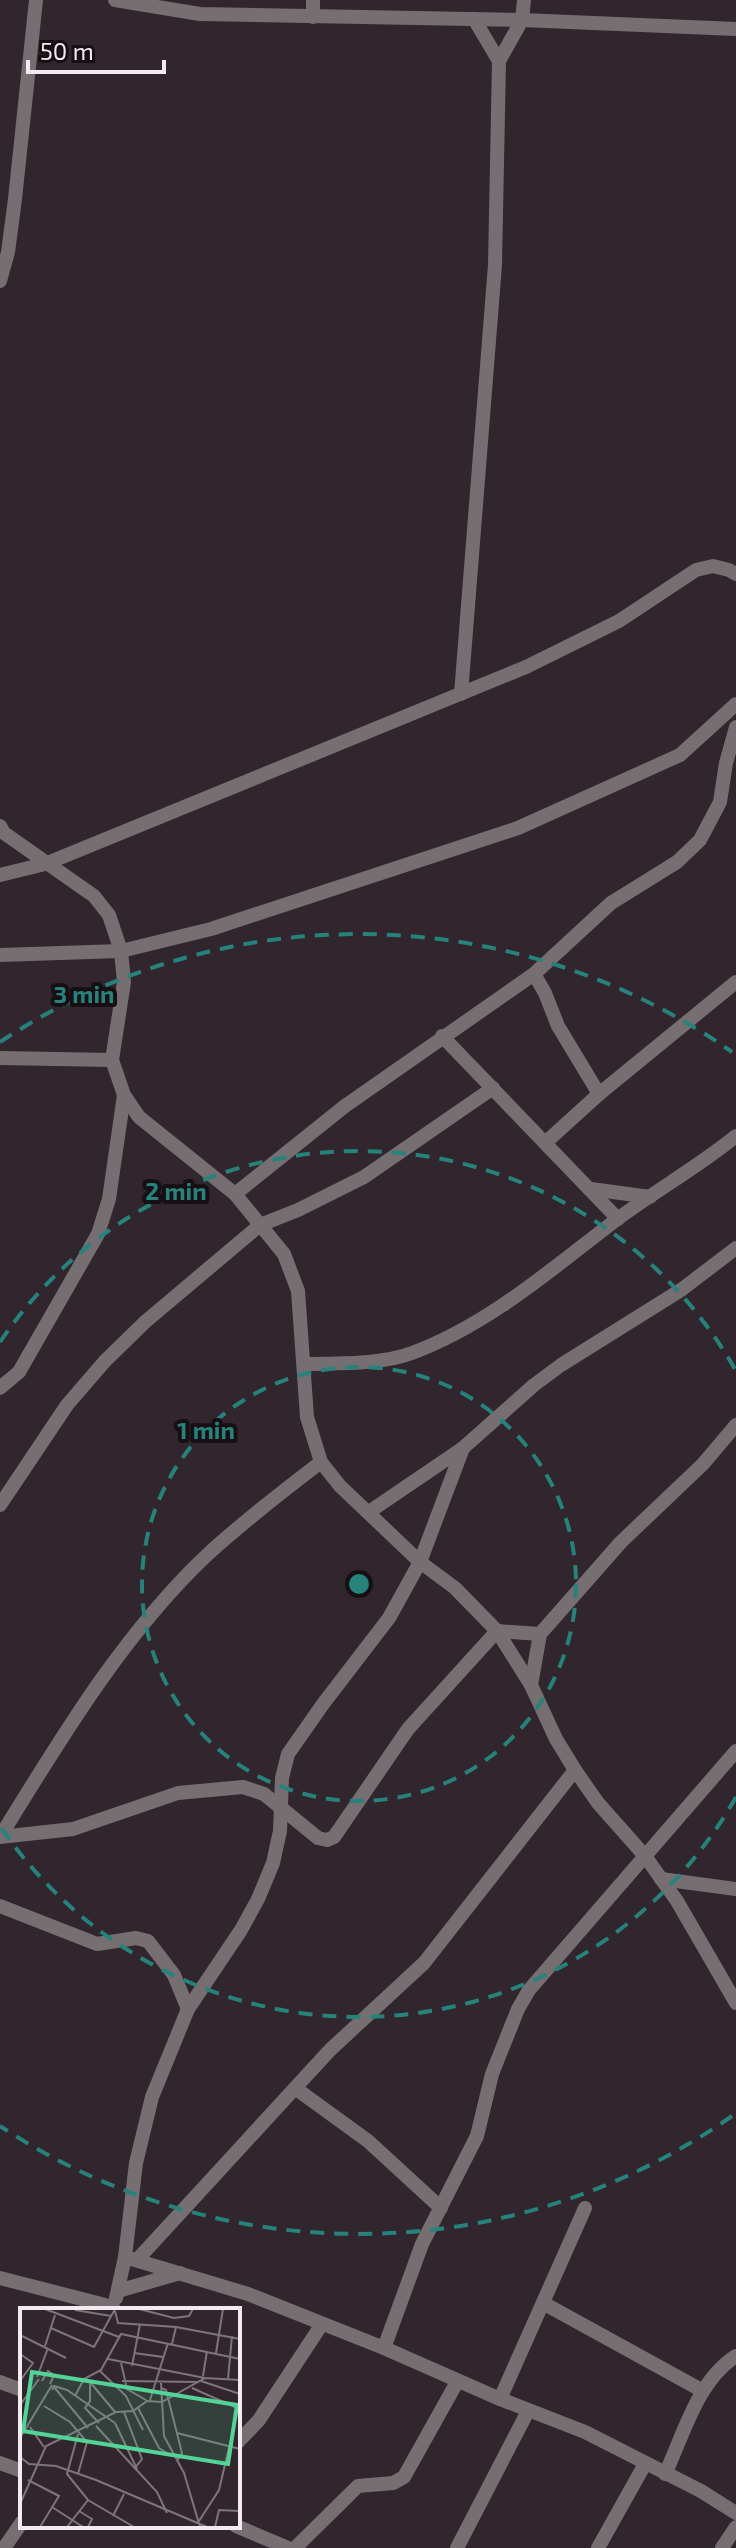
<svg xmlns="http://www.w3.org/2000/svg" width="736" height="2548" viewBox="0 0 736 2548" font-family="'Exo 2',sans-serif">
<rect width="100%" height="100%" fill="#31262d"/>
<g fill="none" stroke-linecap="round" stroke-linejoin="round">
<g stroke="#756f72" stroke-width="14">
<path d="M115,0L200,14L522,20L736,29"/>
<path d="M313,17V0"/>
<path d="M474,19L499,61"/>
<path d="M0,281L8,252L15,199L36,0"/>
<path d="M461,694L495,265L499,61L522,20L524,0"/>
<path d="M0,826L4,833L94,896L109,915L121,951L124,982L112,1060L124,1095L139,1117L235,1194L284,1254L298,1291L307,1417L321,1462L340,1486L420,1562L455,1588L497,1631L531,1685L556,1739L575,1770L598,1803L645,1856L677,1901L736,2003"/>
<path d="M0,875L45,864L526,667L619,621L696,570L713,566L729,570L736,574"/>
<path d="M0,955L121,951L211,929L518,828L680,755L736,704"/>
<path d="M534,974L545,993L558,1026L599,1094"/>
<path d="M442,1036L618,1219"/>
<path d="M0,1058L112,1060"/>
<path d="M545,1143L599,1094L736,982"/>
<path d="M591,1189L650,1197"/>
<path d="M235,1194L345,1106L534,974L611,903L677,862L700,840L720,802L726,763L736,727"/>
<path d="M304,1364C339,1363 379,1365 412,1353C488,1325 553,1268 616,1220C655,1191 698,1167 736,1136"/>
<path d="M0,1388L19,1372L98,1234L109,1199L124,1095"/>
<path d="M463,1448L420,1562L389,1618L323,1704L288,1754L282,1778L280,1831L273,1863L258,1899L241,1930L188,2009L152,2097L136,2163L125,2257L248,2294L384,2348L500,2399L585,2432L701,2491L736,2513"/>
<path d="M0,1505L67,1405L105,1361L145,1322L260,1225L298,1210L364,1177L493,1088"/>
<path d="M369,1512L463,1448L534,1385L561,1365L681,1290L736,1248"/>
<path d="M531,1685L540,1634L621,1542L703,1464L736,1425"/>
<path d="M0,1837L73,1829L178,1793L243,1787L264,1794L318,1838L327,1840L334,1837L408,1729L497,1631L540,1634"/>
<path d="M0,1837C61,1738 123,1634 208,1554C244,1521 283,1491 321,1462"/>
<path d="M661,1879L736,1889"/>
<path d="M0,1906L97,1944L136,1938L148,1941L174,1975L188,2009"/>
<path d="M295,2088L368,2141L441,2208"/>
<path d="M137,2260L330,2050L424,1963L575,1770"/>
<path d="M0,2278L113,2307"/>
<path d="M118,2291L180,2273"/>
<path d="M116,2298L125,2257"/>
<path d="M543,2303L703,2391"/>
<path d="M384,2348L422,2244L477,2136L492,2074L518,2009L529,1990L736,1751"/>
<path d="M0,2382L22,2390"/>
<path d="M500,2399L585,2208"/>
<path d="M238,2442L259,2420L322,2324"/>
<path d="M0,2463L22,2471"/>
<path d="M665,2474C684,2434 697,2381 736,2356"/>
<path d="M236,2526L288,2548"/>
<path d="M4,2548L22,2522"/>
<path d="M295,2548L358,2486L393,2483L404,2477L457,2382"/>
<path d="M457,2548L528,2411"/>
<path d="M598,2548L645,2464"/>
<path d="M722,2548L736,2527"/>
</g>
</g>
<g fill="none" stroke="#26827b" stroke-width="4" stroke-dasharray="14 10">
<circle cx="359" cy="1584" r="217"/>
<path d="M736 1797A433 433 0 0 1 0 1826M0 1342A433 433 0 0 1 736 1371"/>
<path d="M732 2116A650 650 0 0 1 0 2126M0 1042A650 650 0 0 1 732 1052"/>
</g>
<g transform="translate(20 2308)">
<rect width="220" height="220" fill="#31262d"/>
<path fill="none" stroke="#7e757b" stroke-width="2" d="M25,1L99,29M119,1L154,10L169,8L173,1M55,2L91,8M95,3L98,15L156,19L152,36M156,19L220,31M31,20L74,39L95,1M0,27L46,50M25,38L35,7M114,45L143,49M196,45L203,1M0,46L13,55L0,73M88,51L185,70M101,55L107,81L126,92M112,58L120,16M80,63L106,88L123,122M183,68L187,43M17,69L28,40M208,71L212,28M22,73L28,63L34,67L30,76M70,73V93L65,100L79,115M102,73L179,74M181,73L220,86M70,74L95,104M141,75L144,128L164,165L180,219M34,79L68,120M141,80L146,82L162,145L157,153M172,80L217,100M32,82L34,78L47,82L95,115M55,88L64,71L81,62L101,26L220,51M130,92L148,35M0,97L19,71M24,98L50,114L67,134L58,166M118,100L139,140L150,147M104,104L122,151L114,161M95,115L117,161M76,118L137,184L147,205M10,119L24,139M157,125L220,141M58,126L47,166L68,192L114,219M0,130L32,77M0,149L9,156L36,158L76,172L187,219M8,172L39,188L20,219M0,196L26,138L96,104L113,103L127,93L142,94L185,70L220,72M32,199L63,219M59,203L72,211L68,219M93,208L104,186M179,213L199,182L220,93M47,219L68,192M195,219L199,202L220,203"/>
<path fill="#53d396" fill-opacity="0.15" stroke="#53d396" stroke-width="4" d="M12,64L217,97L208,156L3,123Z"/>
<rect width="220" height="220" fill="none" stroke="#f2ebef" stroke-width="4"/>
</g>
<circle cx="359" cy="1584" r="12" fill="#26827b" stroke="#161014" stroke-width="4"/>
<g font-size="24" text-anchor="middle" font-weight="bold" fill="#26827b" stroke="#161014" stroke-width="8" stroke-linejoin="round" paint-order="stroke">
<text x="84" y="1003">3 min</text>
<text x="176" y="1200">2 min</text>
<text x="206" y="1439">1 min</text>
</g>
<path d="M28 60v12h136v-12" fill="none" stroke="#f2ebef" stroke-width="4"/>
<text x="40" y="60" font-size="24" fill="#f2ebef" stroke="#161014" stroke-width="6" paint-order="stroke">50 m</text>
</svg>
